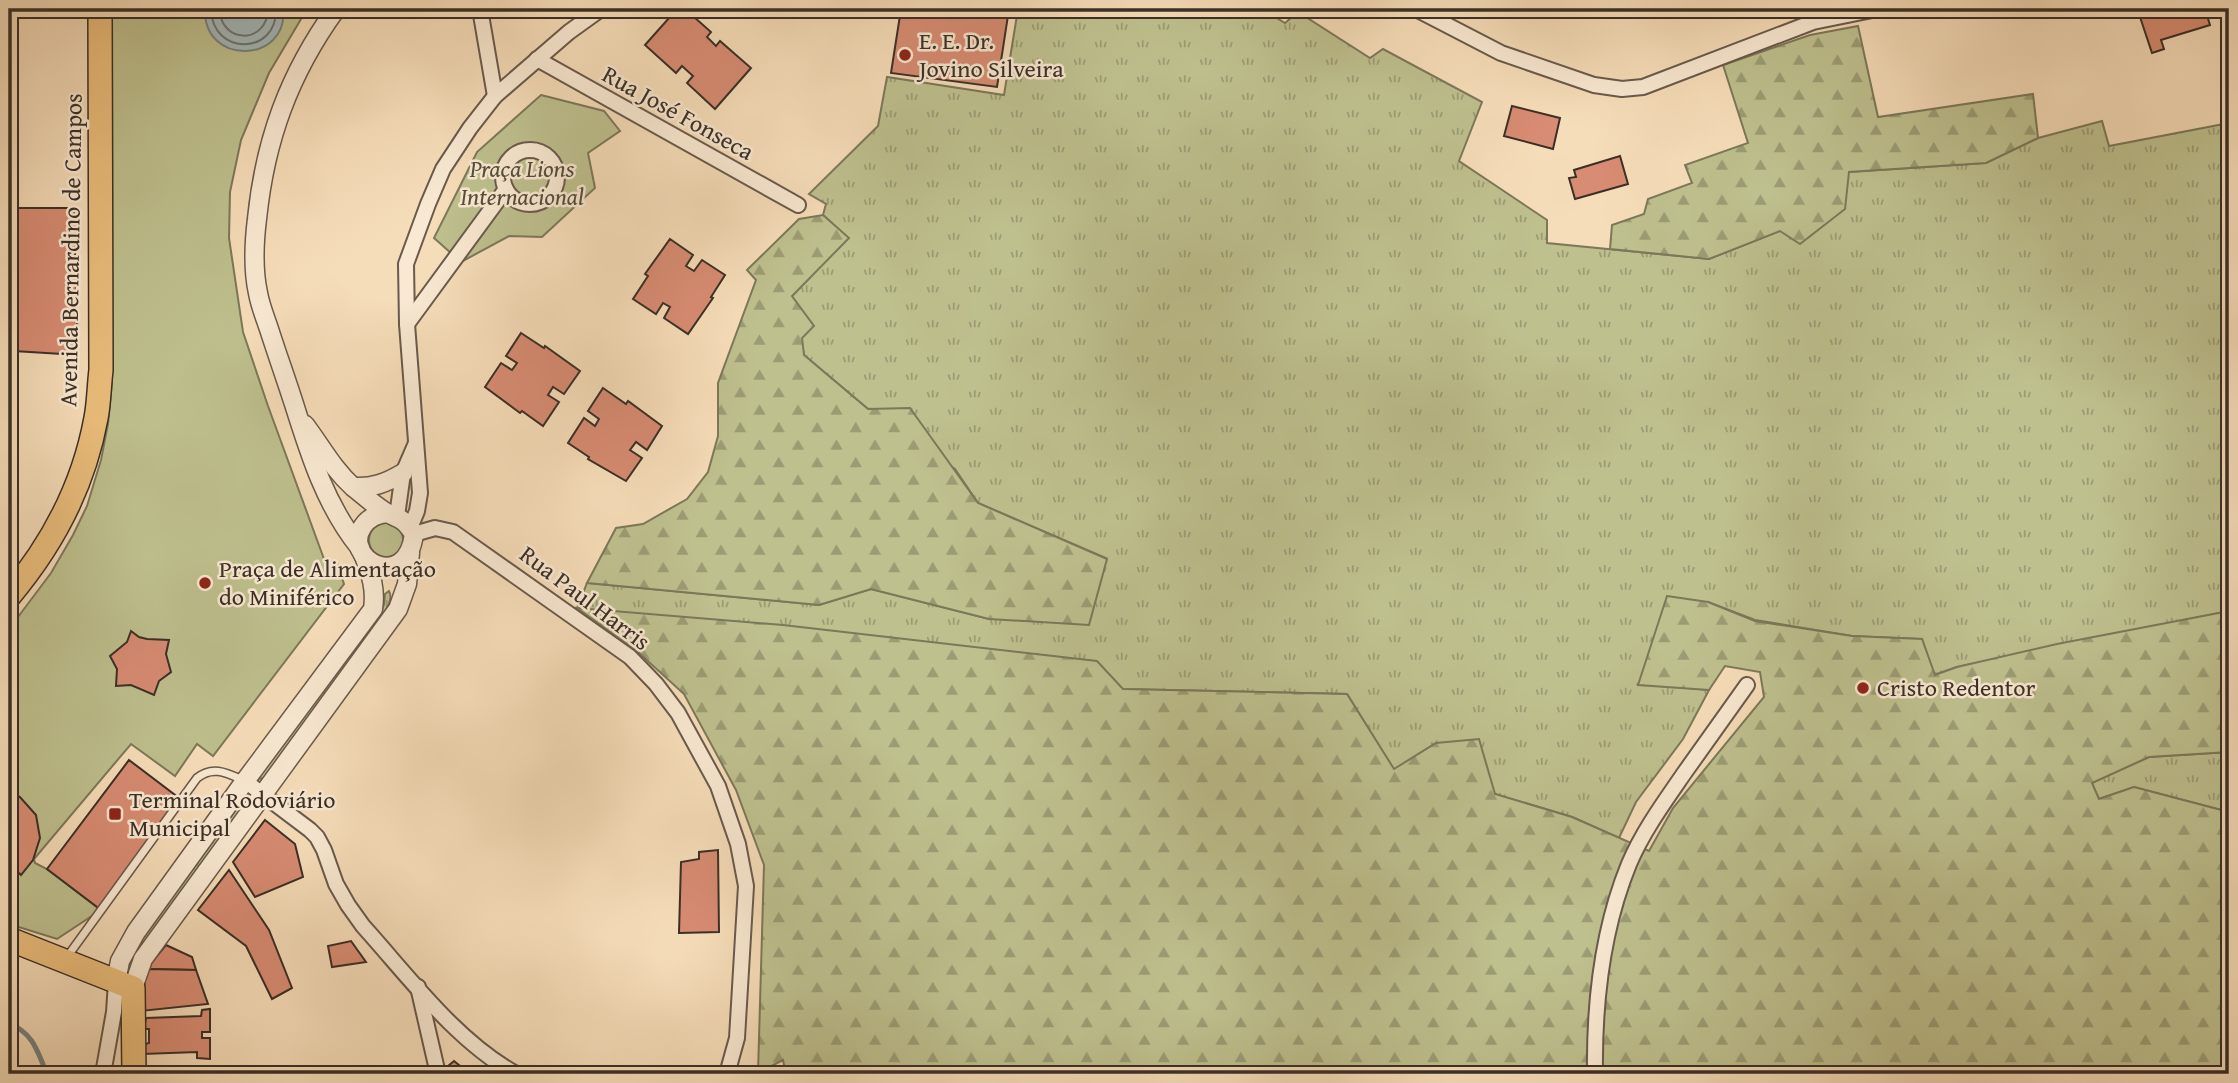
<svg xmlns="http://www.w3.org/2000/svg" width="2238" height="1083" viewBox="0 0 2238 1083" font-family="'Gentium Book Plus',serif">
<defs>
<pattern id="grass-tufts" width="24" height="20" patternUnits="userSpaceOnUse" patternTransform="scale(1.75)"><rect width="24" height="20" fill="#bec08e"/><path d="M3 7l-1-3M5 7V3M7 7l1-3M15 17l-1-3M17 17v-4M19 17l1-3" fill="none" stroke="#9b9c74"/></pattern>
<pattern id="forest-firs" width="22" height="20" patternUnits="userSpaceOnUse" patternTransform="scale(1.75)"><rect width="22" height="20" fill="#bec08e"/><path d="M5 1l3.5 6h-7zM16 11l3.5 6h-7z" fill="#9b9c74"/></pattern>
</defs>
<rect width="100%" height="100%" fill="#f6ddb9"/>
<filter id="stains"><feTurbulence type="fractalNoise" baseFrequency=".00286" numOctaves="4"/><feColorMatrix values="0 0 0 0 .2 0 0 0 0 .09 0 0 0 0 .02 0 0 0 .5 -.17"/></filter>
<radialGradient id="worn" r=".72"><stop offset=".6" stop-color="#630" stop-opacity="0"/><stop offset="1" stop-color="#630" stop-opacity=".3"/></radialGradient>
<g fill="url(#grass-tufts)" stroke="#7c785a" stroke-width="2">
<path d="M1018,9H1262L1285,23L1298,12L1370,58L1383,49L1482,102L1459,161L1547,220V243L1709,259L1780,231L1848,172L1986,163L2038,138L2102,121L2109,146L2229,123V611L1957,667L1934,675L1922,639L1852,636L1755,620L1708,602L1638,684L1709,690L1683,739L1636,802L1619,838L1572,817L1495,794L1436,743L1394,770L1347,694L1122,689L577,608L587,583L819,605L871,589L989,619L1106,558L978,503L955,469L868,409L804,355L792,296L848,238L823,215L826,204L809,194L878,126L887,77L1004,95Z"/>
<path d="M389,591C393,598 388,607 384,613L264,778L260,779L258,777L380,611L384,605L385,594Z"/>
<path d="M2229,752V812L2134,787L2099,799L2091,783L2149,757Z"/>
<path d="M245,797L249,801L145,944H142V938Z"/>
</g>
<g fill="url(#forest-firs)" stroke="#7c785a" stroke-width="2">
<path d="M1858,26L1878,117L2033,94L2038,138L1986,163L1849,172L1845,209L1800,244L1780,231L1709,259L1610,249L1612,225L1644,214L1648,199L1692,183L1685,165L1748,143L1723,65L1810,35Z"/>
<path d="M823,215L849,238L792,296L814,326L802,338L804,355L868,409L910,408L978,503L1107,559L1089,625L989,619L871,589L819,605L587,583L616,528L643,524L687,499L708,472L718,436V383L756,280L747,270L799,219Z"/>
<path d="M1667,596L1708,602L1755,621L1852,636L1922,639L1935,675L1957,667L2057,644L2229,611V752L2149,757L2092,783L2099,799L2134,787L2229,812V1074H786L783,1060L758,1073L764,865L736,790L684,694L638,652L577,608L783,625L1097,661L1123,689L1347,694L1394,769L1436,743L1479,739L1495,794L1572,817L1649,851L1673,808L1764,697L1760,672L1725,666L1709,690L1638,685Z"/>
</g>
<g fill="#bec08e" stroke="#7c785a" stroke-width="2">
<path d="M111,9H307L269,73L241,140L230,192L229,238L243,332L268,406L324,559L337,563L344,584L213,756L197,744L175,776L131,744L34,859L35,863L47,869L101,910L57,939L9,924V629L51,573L73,535L87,506L101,460L108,424L112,382Z"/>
<path d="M541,95L604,111L620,131L588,153L595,188L542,237L509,236L461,262L434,238L477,152Z"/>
<circle cx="386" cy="540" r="17"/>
</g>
<path fill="#a2b9bb" stroke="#788280" stroke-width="2" d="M205,9H283C289,63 203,67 205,9Z"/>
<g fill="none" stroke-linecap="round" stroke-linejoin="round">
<g stroke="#6e7471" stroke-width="2">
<path d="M211,9C212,56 277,56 276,9"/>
<path d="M220,9C220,44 267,45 268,9"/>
</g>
<path stroke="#788280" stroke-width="5" d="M9,1023C34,1034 37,1051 47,1074"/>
</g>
<g fill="#d88c73" stroke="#3a2f27" stroke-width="2">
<path d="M677,9H685L711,32L707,37L716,46L720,41L751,68L715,109L687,83L693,76L682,66L676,73L645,45Z"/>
<path d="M901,9H1009L997,87L891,73Z"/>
<path d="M2165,9H2205L2210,25L2161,40L2164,49L2152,53L2140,17Z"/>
<path d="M1512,106L1560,118L1553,149L1504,136Z"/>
<path d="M1620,156L1628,184L1575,199L1569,178L1576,177L1574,170Z"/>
<path d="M9,208H74L78,355L14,351L11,316H9Z"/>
<path d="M670,239L693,255L686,266L694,271L702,260L725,275L711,297L713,298L688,334L664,318L670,307L663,303L656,314L633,299L648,276L645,274Z"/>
<path d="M521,333L544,348L545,346L580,371L564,394L553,387L548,395L559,402L543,426L522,411L520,413L485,387L501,363L512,370L517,363L506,356Z"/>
<path d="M603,388L626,404L628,401L662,426L647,450L636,442L630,450L642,458L626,481L588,459L589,457L568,443L584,418L595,426L599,419L588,411Z"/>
<path d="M131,631L139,637L147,639L169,640L166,654L171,672L159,681L154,695L131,685L116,686L117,669L110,656L127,642Z"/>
<path d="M129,760L183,801L101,910L47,869Z"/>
<path d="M9,791L20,797L36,815L40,838L33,860L21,875L9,864Z"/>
<path d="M265,820L295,844L303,877L255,897L233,862Z"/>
<path d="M718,850L719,932L679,933L681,862L699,859V852Z"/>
<path d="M229,870L269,930L292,988L272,999L246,946L198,910Z"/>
<path d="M351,941L366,962L332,967L328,946Z"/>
<path d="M166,945L192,957L196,970L146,969Z"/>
<path d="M146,969L196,970L208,1004L141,1011L143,977Z"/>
<path d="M210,1009V1032H202V1038H210V1059L197,1058V1052L143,1054L141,1045L149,1043V1029H144L146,1018L201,1016L202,1010Z"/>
<path d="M454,1061L470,1074H443L442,1071Z"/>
</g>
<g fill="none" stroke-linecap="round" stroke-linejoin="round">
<g stroke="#695a4c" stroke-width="10">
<path id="service" d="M67,957L197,778C213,765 227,773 245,781"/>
</g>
<g stroke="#695a4c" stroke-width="18">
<g id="minor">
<path d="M480,9L495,96"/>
<path d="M1416,9L1501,53L1594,85L1622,89L1643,87L1813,22L1877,9"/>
<path d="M537,59L798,205"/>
<circle cx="530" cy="177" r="27"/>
<path d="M407,324L506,189"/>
<path d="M397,516L403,473L416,443"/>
<path d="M410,528L417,511L420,493L407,324L406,264L428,204L443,169L470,128L495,96L569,32L601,9"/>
<path d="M414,534L435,528L453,532L630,657L656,684L678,713L718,786L738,844L746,886L737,1038L727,1074"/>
<path d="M245,781L310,830L317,837L324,850L336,884L348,905L363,926C409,977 456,1041 516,1074"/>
<path d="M418,987L438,1074"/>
<path d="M103,1074L114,1012L116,982"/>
<path d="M1595,1074C1594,1004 1602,930 1629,864C1643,831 1665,801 1685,772C1706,743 1726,714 1747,685"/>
</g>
</g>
<g stroke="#695a4c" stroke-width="21">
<g id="tertiary">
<path d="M336,9C289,74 265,140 257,219C254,243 253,270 258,293C260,305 265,317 269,329C277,354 286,379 294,404C310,455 326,506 360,548"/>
<path d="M305,425C321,446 333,469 353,487C363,495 373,504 384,511C400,521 401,515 414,534C406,595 340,558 363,526C369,517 377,514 387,513"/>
<path d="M354,487C373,488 386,483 403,473"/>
<path d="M116,982L120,961L136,932L245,781L373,609C376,589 371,575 364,556"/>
<path d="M133,988L143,959L398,609L407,584L410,553"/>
</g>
</g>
<g stroke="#3a2f27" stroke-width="26">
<g id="primary">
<path d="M9,596C52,545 84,484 96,418C99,403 99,386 101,370L100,9"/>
<path d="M9,939L133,988L134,1074"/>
</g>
</g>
<use href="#service" stroke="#f9e9d2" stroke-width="7"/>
<use href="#minor" stroke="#f9e9d2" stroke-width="14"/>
<use href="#tertiary" stroke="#f9e9d2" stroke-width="18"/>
<use href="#primary" stroke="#ebbe7c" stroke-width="23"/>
</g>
<g fill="#8f2418" stroke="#f9e9d2" stroke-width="2.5">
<circle cx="905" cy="55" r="7"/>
<circle cx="205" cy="583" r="7"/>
<circle cx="1863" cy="688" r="7"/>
<rect x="108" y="807" width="14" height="14" rx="3.5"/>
</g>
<g text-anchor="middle" stroke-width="5" stroke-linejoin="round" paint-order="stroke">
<g font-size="24" fill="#3a2f27" stroke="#f9e9d2" text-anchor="start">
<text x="919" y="49">E. E. Dr.<tspan x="919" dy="28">Jovino Silveira</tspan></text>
<text x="219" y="577">Praça de Alimentação<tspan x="219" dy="28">do Miniférico</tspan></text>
<text x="1877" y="696">Cristo Redentor</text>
<text x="129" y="808">Terminal Rodoviário<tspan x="129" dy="28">Municipal</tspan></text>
</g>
<g font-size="24" fill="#3a2f27" stroke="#f9e9d2">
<text transform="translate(678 113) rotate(29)" y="8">Rua José Fonseca</text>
<text transform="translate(71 250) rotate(-89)" y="8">Avenida Bernardino de Campos</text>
<text transform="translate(585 598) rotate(37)" y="8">Rua Paul Harris</text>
</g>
<g font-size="24" font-style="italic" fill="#544c3c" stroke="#f9e9d2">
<text x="522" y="177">Praça Lions<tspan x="522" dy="28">Internacional</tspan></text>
</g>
</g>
<rect width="2238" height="1083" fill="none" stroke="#f6ddb9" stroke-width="35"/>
<rect x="10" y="10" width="2217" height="1062" fill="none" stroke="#3a2f27" stroke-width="3.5"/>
<rect x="18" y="18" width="2203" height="1048" fill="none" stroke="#3a2f27" stroke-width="2"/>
<rect width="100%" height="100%" filter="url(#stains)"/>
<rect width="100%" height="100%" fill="url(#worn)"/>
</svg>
